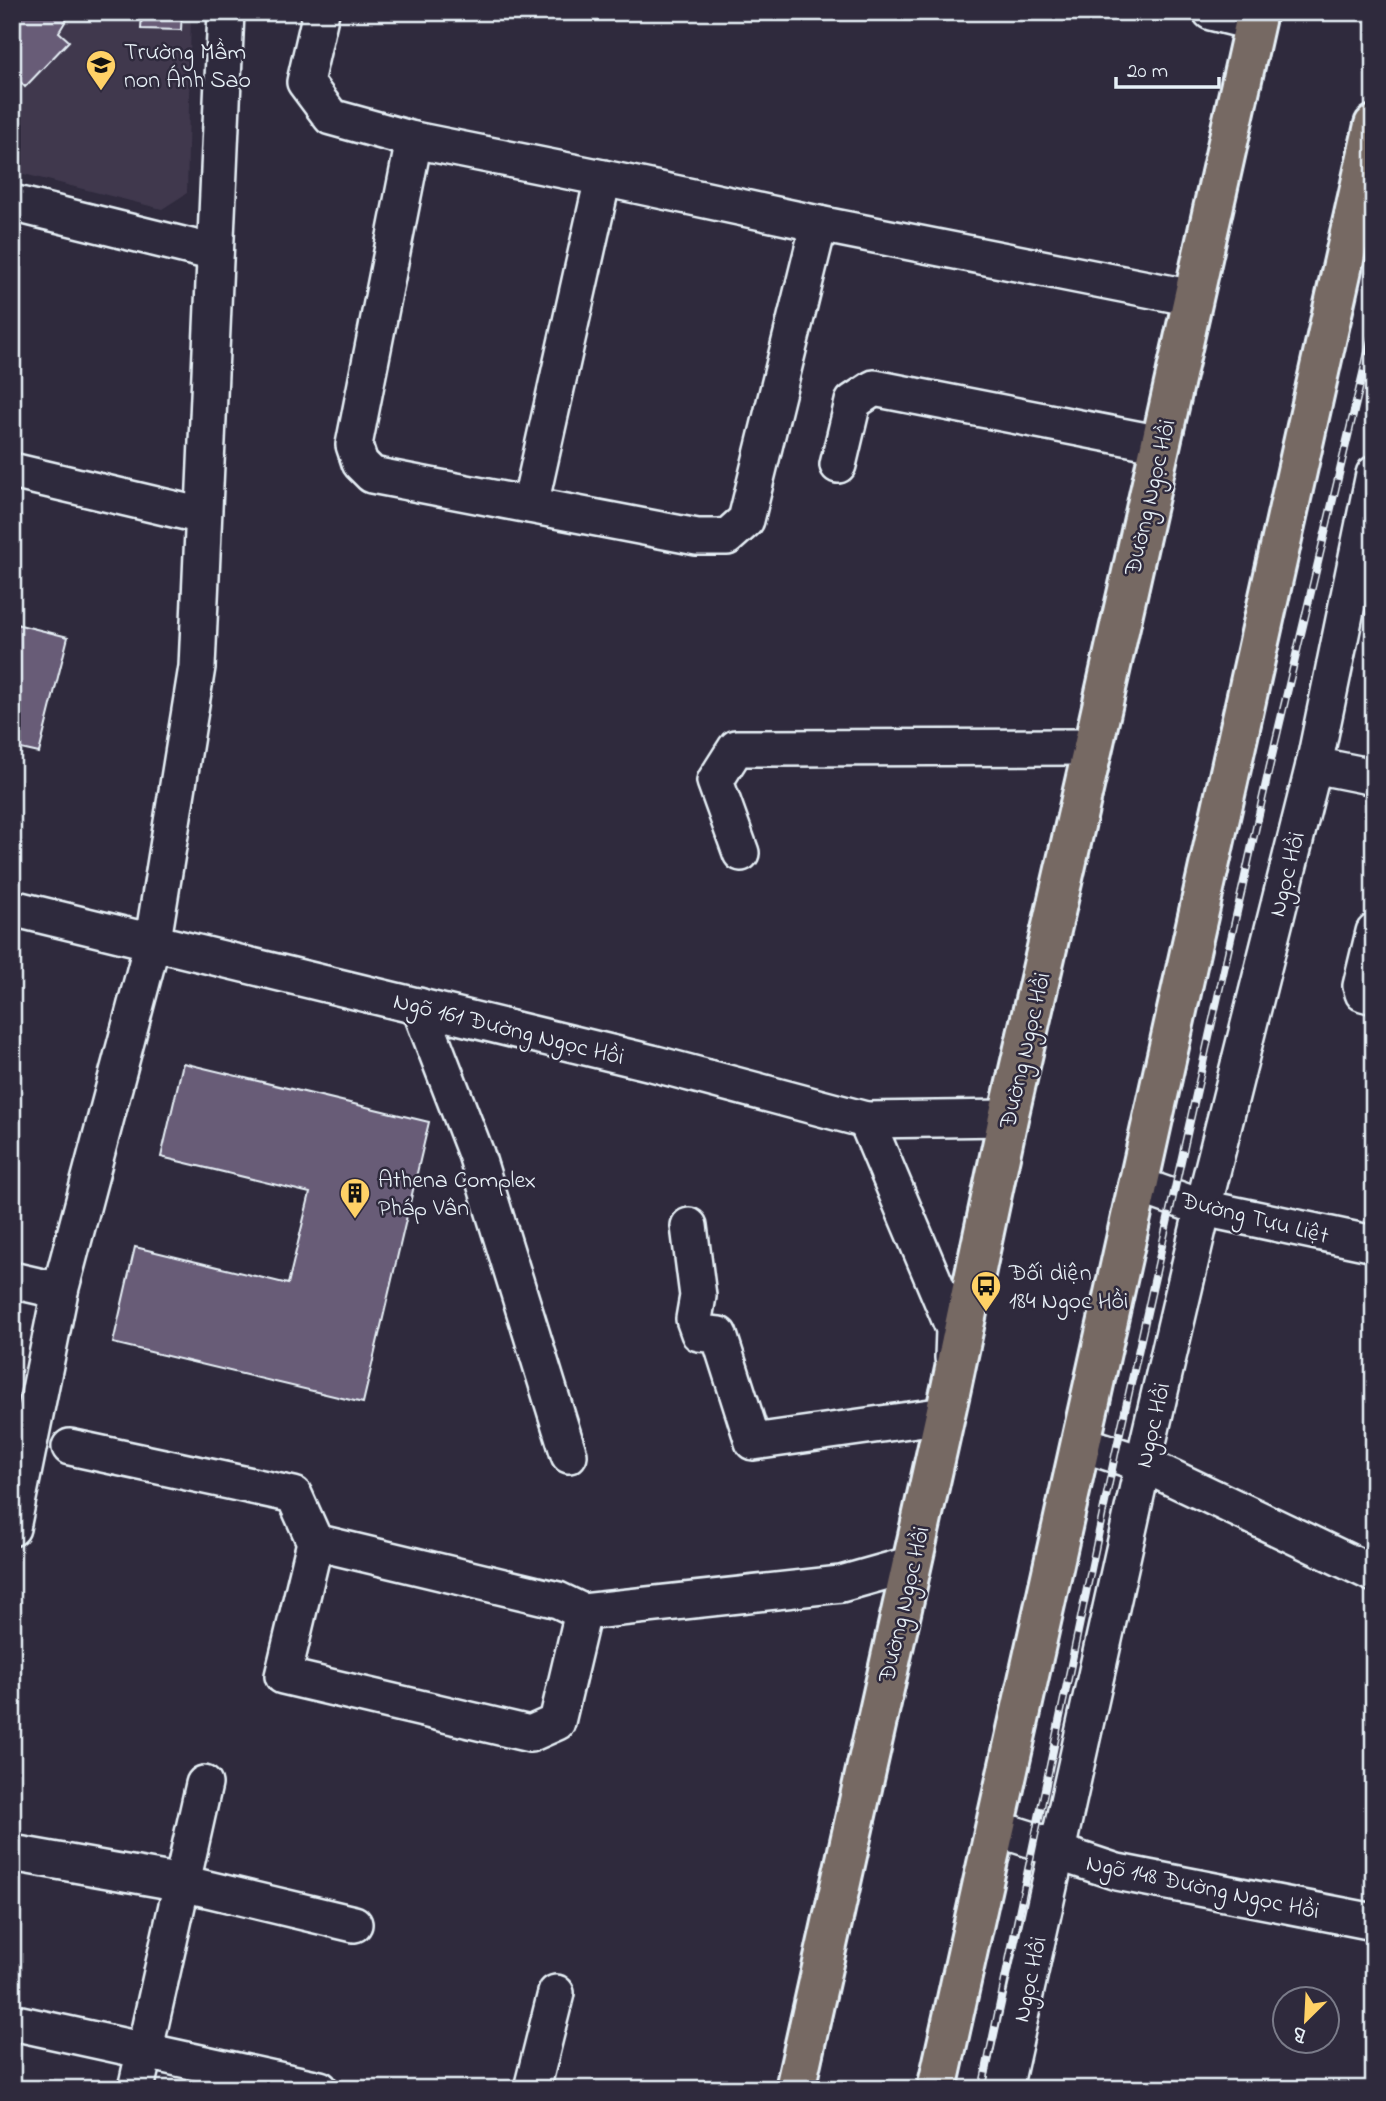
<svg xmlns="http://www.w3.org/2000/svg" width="1386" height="2101" viewBox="0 0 1386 2101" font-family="'Indie Flower',sans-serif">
<rect width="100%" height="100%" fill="#2f2a3d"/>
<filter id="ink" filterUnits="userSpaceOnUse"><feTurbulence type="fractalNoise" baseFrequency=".0143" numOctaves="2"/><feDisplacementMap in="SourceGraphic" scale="14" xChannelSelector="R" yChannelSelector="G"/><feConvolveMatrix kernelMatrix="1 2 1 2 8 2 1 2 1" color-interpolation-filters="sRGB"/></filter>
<g filter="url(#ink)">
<path fill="#40394e" d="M12,12H191L187,193L162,209L12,171Z"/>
<g fill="#685b77" stroke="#e8f1f8" stroke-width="2">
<path d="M12,12H71L59,32L69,41L25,87L16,77L12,79Z"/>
<path d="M142,12H182L181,30L141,29Z"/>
<path d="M12,623L68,637L39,753L12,747Z"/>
<path d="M183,1063L429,1122L363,1403L113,1343L135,1247L288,1284L310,1193L161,1157Z"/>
</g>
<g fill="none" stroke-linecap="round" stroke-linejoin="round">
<g stroke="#e8f1f8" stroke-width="40">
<g id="minor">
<path d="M321,12L305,82L331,117L414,140L603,178L819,224L1193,298"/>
<path d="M1211,12L1255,23"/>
<path d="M414,140L354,445L360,463L372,475L697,537H727L746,520L819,224"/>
<path d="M12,203L215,253"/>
<path d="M838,465L853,402L874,388L1161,444"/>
<path d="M12,471L203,516"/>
<path d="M530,505L603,178"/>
<path d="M1314,765L1374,777"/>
<path d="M741,853L715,781L736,748L1093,747"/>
<path d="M12,908L652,1063L866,1120L1008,1118"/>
<path d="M1374,932L1361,986L1363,993L1374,996"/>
<path d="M419,1006L476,1154L569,1455"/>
<path d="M866,1120L954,1329L953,1358"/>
<path d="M1138,1185L1203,1208L1374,1244"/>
<path d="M689,1226L698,1296L694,1319L699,1333L719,1335L753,1442L945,1415"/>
<path d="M12,1280L60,1291"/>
<path d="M1080,1443L1143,1464L1374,1574"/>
<path d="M70,1447L294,1495L315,1542L283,1676L530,1734L557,1722L583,1612L841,1584L912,1564"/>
<path d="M12,1528L60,1291L153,940L197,667L226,12"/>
<path d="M315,1542L558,1600L583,1612"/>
<path d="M995,1828L1033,1840L1057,1852L1117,1872L1374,1922"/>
<path d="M12,1853L182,1883L354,1924"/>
<path d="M12,2022L320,2089"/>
<path d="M136,2089L204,1784"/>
<path d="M532,2089L556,1993"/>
<path d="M1004,2089L1143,1464L1203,1208L1314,765L1374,474"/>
</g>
</g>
<g stroke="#e8f1f8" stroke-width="44">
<g id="highway">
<path d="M795,2089L951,1388L1008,1118L1093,747L1257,12"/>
<path d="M937,2089L1374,125"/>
</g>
</g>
<use href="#minor" stroke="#2f2a3d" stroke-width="35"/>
<use href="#highway" stroke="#766964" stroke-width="38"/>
<g stroke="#e8f1f8" stroke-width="8">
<path id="rail" d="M982,2089L1115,1455L1272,756L1374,327"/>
</g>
<use href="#rail" stroke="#2f2a3d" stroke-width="5" stroke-dasharray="16" stroke-linecap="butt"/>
</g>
</g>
<defs>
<g id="school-pin" transform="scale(1.575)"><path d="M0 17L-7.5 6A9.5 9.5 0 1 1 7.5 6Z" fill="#ffd166" stroke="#2f2a3d"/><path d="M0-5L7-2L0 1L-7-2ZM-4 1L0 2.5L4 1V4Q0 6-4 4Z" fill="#111"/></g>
<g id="building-pin" transform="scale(1.575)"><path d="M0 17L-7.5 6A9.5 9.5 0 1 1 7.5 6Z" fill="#ffd166" stroke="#2f2a3d"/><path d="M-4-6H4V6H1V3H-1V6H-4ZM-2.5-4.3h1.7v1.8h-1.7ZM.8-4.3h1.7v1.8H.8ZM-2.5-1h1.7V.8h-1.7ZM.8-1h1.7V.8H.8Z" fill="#111"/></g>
<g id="bus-pin" transform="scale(1.575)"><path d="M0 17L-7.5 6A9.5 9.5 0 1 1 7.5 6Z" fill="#ffd166" stroke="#2f2a3d"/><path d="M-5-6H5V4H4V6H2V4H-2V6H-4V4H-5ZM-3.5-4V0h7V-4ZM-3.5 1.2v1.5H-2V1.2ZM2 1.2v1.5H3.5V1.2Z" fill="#111"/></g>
</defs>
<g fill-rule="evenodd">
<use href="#school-pin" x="101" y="65"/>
<use href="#building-pin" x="355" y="1193"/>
<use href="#bus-pin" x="986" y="1286"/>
</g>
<g text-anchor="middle" stroke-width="5" stroke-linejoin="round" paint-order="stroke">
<g font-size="24" fill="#e8f1f8" stroke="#2f2a3d" text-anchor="start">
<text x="124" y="59">Trường Mầm<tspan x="124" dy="28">non Ánh Sao</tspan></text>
<text x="378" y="1187">Athena Complex<tspan x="378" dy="28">Pháp Vân</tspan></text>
<text x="1009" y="1280">Đối diện<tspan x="1009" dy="28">184 Ngọc Hồi</tspan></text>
</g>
<g font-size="24" fill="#e8f1f8" stroke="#2f2a3d">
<text transform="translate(1149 497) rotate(-77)" y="8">Đường Ngọc Hồi</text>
<text transform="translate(1286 874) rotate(-76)" y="8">Ngọc Hồi</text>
<text transform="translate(509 1028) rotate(14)" y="8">Ngõ 161 Đường Ngọc Hồi</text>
<text transform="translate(1024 1050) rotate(-77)" y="8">Đường Ngọc Hồi</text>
<text transform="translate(1255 1217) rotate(14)" y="8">Đường Tựu Liệt</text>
<text transform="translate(1152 1425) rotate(-77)" y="8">Ngọc Hồi</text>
<text transform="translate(903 1604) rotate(-77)" y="8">Đường Ngọc Hồi</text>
<text transform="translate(1203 1886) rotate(12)" y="8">Ngõ 148 Đường Ngọc Hồi</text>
<text transform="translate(1029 1979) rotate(-78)" y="8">Ngọc Hồi</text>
</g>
</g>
<rect width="1386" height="2101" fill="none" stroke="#2f2a3d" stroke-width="42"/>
<rect x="21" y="21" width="1344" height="2059" fill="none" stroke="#e8f1f8" stroke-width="2.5" filter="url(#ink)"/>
<g transform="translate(1306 2020) rotate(204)"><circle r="33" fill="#2f2a3d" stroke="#797a88" stroke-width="2"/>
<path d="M0-5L12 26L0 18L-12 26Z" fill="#ffd166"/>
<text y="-10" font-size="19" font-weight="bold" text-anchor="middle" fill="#e8f1f8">B</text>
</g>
<path d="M1116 77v10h103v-10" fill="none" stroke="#e8f1f8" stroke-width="3.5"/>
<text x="1127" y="77" font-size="21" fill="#e8f1f8" stroke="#2f2a3d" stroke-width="5" paint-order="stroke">20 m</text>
</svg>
